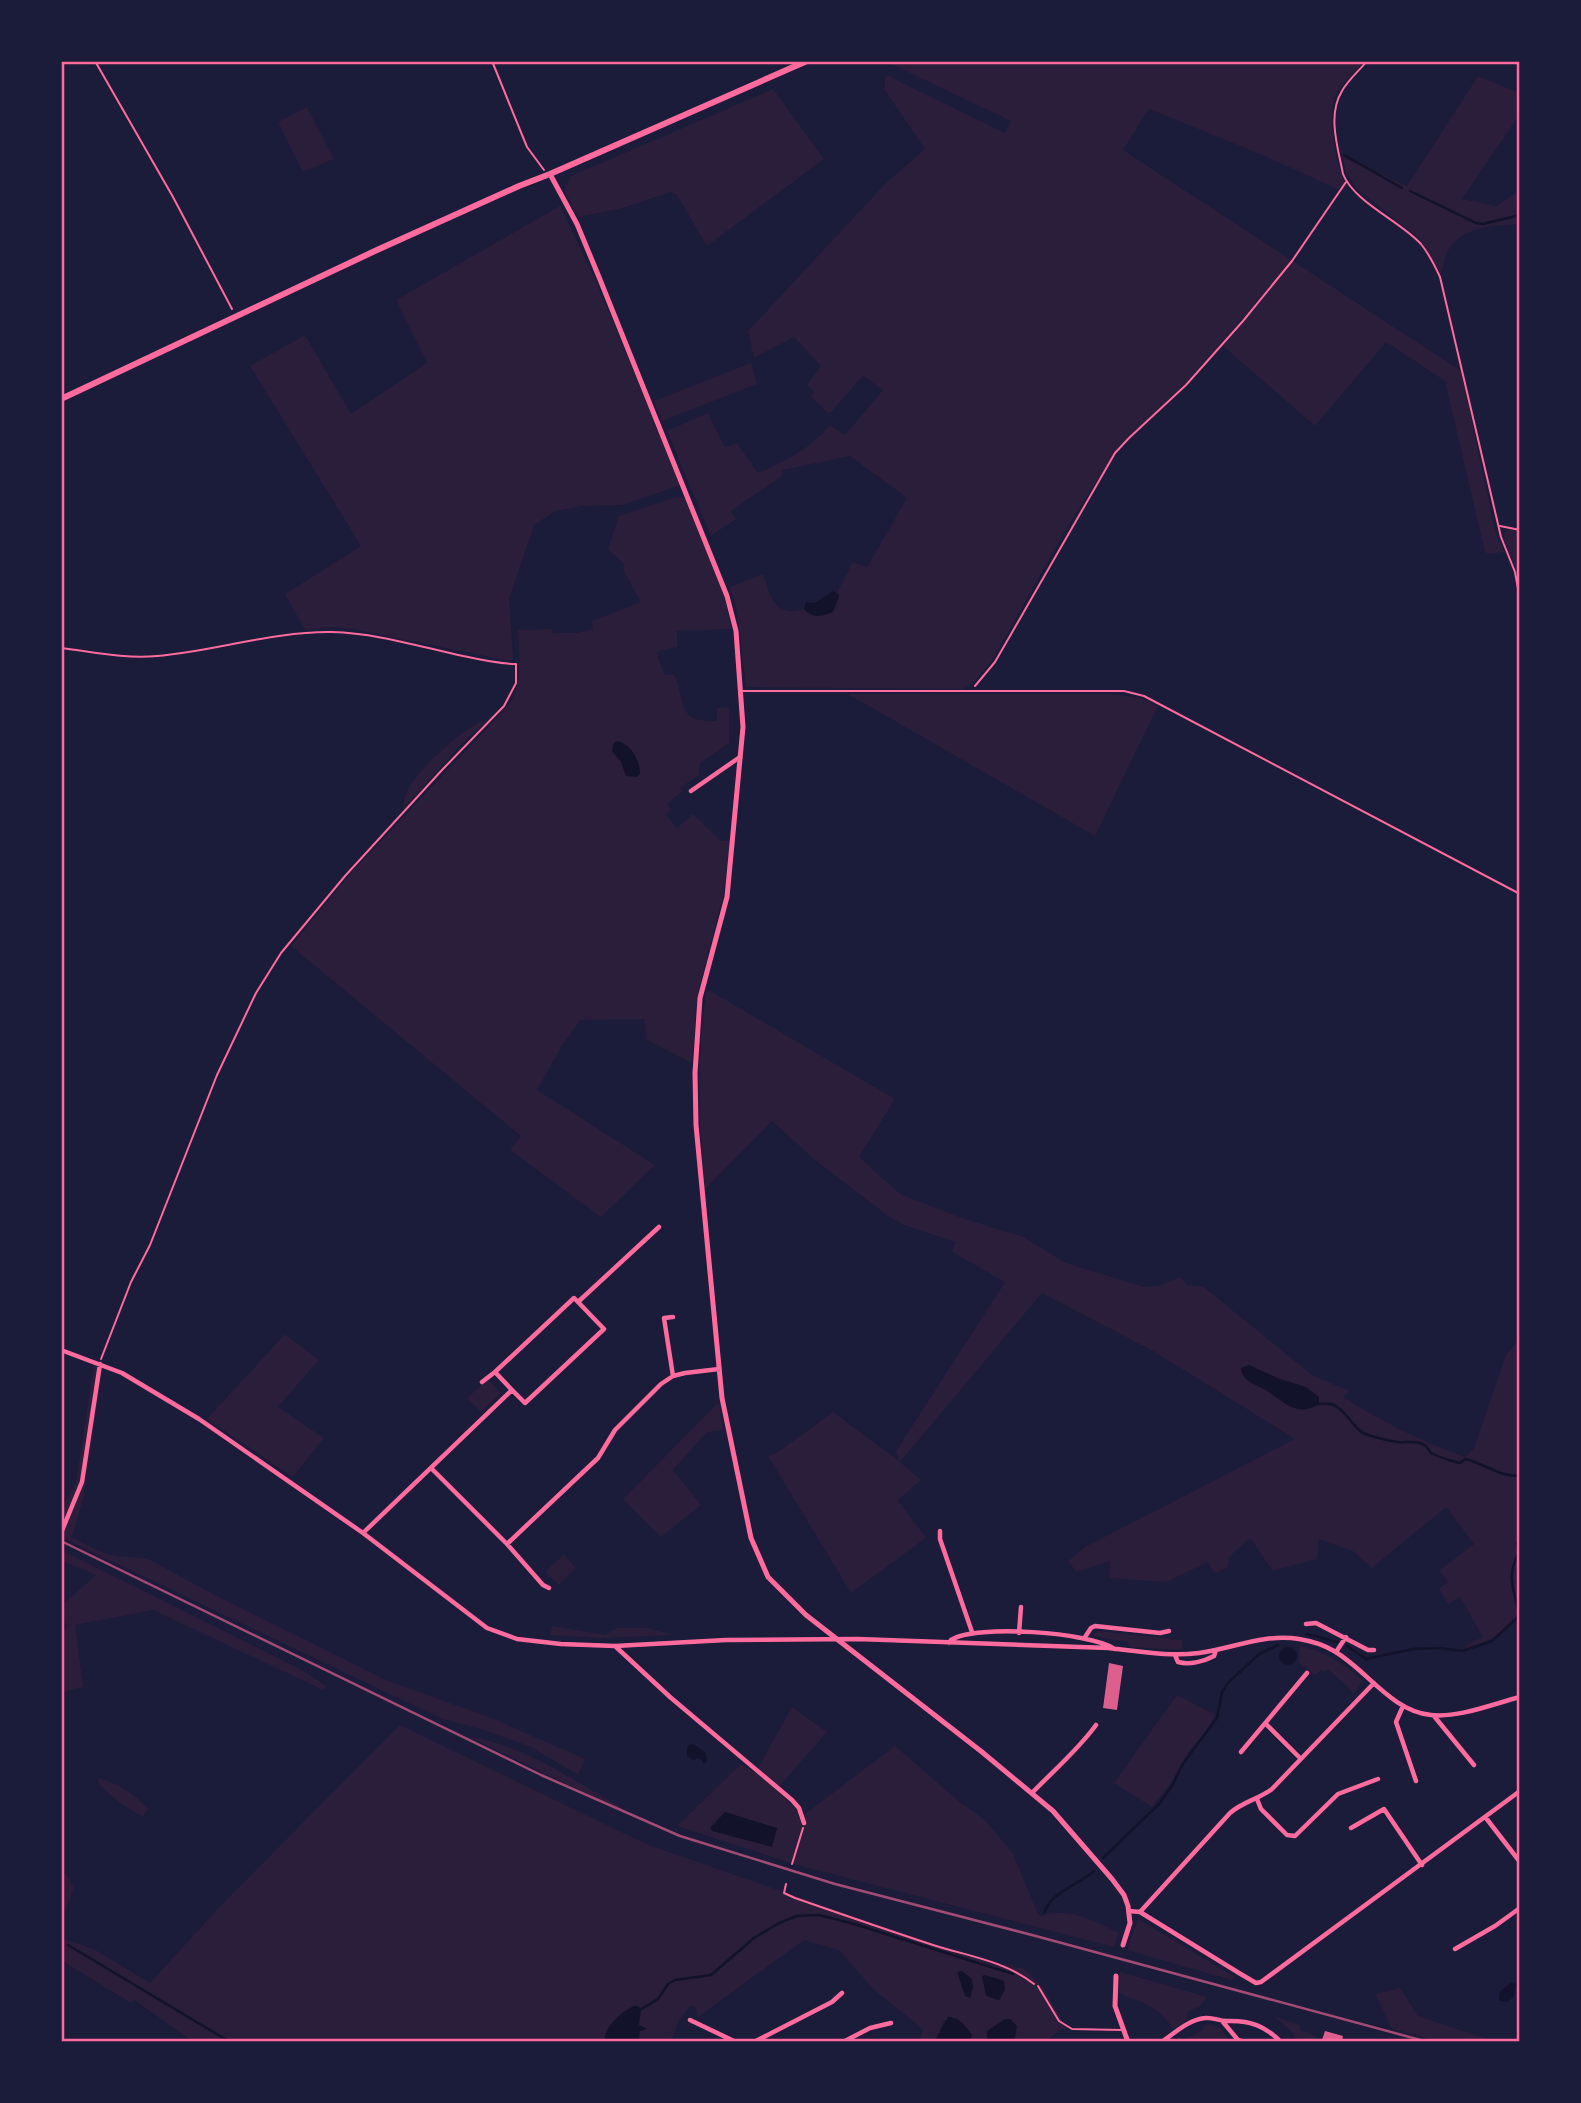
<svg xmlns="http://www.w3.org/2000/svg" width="1581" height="2103" viewBox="0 0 1581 2103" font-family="Poppins,sans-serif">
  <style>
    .green { fill: #2a1e3b; fill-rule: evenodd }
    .water { fill: #12122b }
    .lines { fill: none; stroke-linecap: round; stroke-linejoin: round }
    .stream { stroke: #12122b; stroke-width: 2.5 }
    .building { fill: #dd5f8e }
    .path { stroke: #ff6b9d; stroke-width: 2 }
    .service { stroke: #ff6b9d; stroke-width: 2 }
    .minor { stroke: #ff6b9d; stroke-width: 4.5 }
    .tertiary { stroke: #ff6b9d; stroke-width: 5 }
    .secondary { stroke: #ff6b9d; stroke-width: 6 }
    .rail { stroke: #a44b75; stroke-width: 2.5 }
    .neatline { fill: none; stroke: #ff6b9d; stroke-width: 2.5 }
  </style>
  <rect width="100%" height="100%" fill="#1b1b3a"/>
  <!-- green -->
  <path class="green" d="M885,61h204l4,2 1,-2h270c-9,11 -22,22 -28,34 -10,18 0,74 11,91l-5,5 -82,-37 -111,-45 -26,41 338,221 34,159 9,22 -16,2 -3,-2 -40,-171 -59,-39 -71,84 -92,-80 42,-49 -2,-2 -79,90 -64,60 -55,86 -73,130 -17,20 -13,8 -216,-2 -9,-76 -7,-24 33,-13c8,23 12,44 41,35l6,6c17,1 26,-1 29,-20l-2,-3 16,-30 14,5 40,-69 -57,-42 -67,14 -2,7 -50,34 5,8 -25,17 -44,-105 41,-18 17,34 12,-4 21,30c29,-13 52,-24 72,-48l15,10 38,-45 -20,-14 -32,36 -3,1 -17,-17 3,-4 -7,-7 14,-19 -27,-29 -40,21 -6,-27 137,-147 40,-35 -41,-60 2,-14 119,58 6,-12z
    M1478,76l42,17v21l-58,85 34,7 24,-16v34c-26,2 -59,2 -72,27 -4,7 -4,15 -7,22l-22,-35 -63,-50 -10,-16 -3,-15 64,29z
    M773,89l51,70 -117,87 -30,-51 -6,-3 -48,16 -45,9 -14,-27 7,-14z
    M307,107l27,52 -31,13 -25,-50z
    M560,206l36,75 85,204 -58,20 -40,1 -28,5 -21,14 -25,74 4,60 -3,2 -157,-32 -22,-2 -26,3 -20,-36 76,-48 -111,-180 55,-31 46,79 76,-51 -31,-63z
    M751,363l6,21 -95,37 -8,-20z
    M676,497l10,1c17,43 39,85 45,131l-54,2v16l-21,5 9,23 9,-1c13,30 2,48 43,47v-13l12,-1v36l-29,20 -1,12 -19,13 3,3 -16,13 4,6 -5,5 11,13 16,-14 28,27h9l-6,51 -27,105 -5,66 -45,-23 -3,-21 -64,1 -20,29 -23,41 118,75 -54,52 -91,-67 11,-14 -230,-190 57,-70 160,-170c16,-23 11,-49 10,-76l34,-1 1,4h25l15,-4 -1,-8 49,-19 -18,-32 1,-6 -16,-15 11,-33z
    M1510,529l10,3v49l-15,-39 -1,-9z
    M848,694h262l31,4 17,8 -63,130z
    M487,720l-25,24 -59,65c1,-7 2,-16 6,-22 12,-19 56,-62 78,-67z
    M707,989l188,110 -36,58 41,37 62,24 62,19 42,26 78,24 15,-1 21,-9 7,8 17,2 108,88 37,16 -6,6c38,24 79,45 122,60l9,-9 32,-93 14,-18v277l-2,-3c-6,20 -33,32 -51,38l-2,-4 18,-8 -23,-40 -12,7 -9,-15 9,-7 -8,-12 34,-26 -28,-37 -74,61 -19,-17 -34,-12 -2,20 -44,12 -23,-33 -21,19 -1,10 -12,6 -3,-2 -5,-9 -42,20 -57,-4 1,-17 -33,11 -9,-11 17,-14 210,-108 -142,-88 -111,-58 -142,169 21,18 -23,20 28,38 -75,55 -83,-137 10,-4 55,-40 66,49 -3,-10 109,-169 -53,-30 4,-10 -52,-17 -16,-9 -73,-56 -43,-39 -67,68c-6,-67 -10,-134 2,-200z
    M285,1334l34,26 -41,47 46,31 -31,39 -86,-58z
    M94,1365l9,3 -20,131 -11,38c14,7 28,16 43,19 12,2 24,0 35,4l67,36 169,84 108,39 91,40 -7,16 -47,-28 -41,-15 -50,-14 -379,-181v-27l15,-28z
    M488,1379l13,14 -20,19 -14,-14z
    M719,1402l4,28 -16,2 -34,38 28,35 -40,32 -38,-38z
    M61,1550l241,120 24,16 -3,4 -170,-80 -78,15 8,62 -22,6v-60l7,-7 -7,-7v-13l35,-31 -31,-13 -4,12z
    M564,1554l12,14 -17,17 -14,-13z
    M552,1626l53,9 12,-7h30l27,7 -73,3 -51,-3z
    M1097,1631l85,9 1,10 -53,-3 -3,-5 -34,-6z
    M1300,1646c24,5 43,17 61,33l1,3 -8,11 -26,-24 -4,3 -3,-2 -6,5 -10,-9 -2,1 -4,-5z
    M1177,1695l38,20 -8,15 -18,21 -17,30 -20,26 -38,-24z
    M792,1707l35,25 -51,58 18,16 7,11 94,-71 66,57 24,17 28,34 25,60 3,2c27,-10 54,5 78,17l-5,14 -317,-82 -120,-39 64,-62 14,9z
    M400,1725l246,119 320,111 58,14 20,20 23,40h-6l-16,13h-31l3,-12 -31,8 1,4h-18l3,-7 -15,-17 -13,3 -10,21h-15l4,-13 -49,-39 -35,-40 -35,-10 -106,77 -3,-10 -5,-1 -10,13 -10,23h-476l-60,-42 -3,3 -70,-43v-22l33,11 56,34 77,-84zM985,1975l19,6 1,9 -22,-7z
    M470,1737c54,8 102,43 149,69l-1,3z
    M99,1778c20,6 35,15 49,31l-5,8c-17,-9 -32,-20 -45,-34z
    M62,1871l5,4 7,13 -13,32z
    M1138,1919l97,58 -4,3 -104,-30z
    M1120,1972l87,25 -5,7 -15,9 1,7 -15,9c-7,-12 -17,-20 -29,-26 -9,-5 -16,-4 -26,-11z
    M1400,1988l18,28 78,26h-53l-51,-13 -17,-35z
    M1274,2016l26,9v5l17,7v5l-22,-2 -2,-7z
    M1208,2024l13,5 9,13h-57l5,-4 7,1 18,-9 1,-5z"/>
  <!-- water -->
  <path class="water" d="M833,591l6,4 -6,17c-11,5 -20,6 -29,-3l2,-7 9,1z
    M616,741c15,2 24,19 24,33l-3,3 -11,-1 -5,-14 -9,-11 1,-6z
    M1249,1365l31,14 26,8 13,10v7c-22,15 -37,-4 -55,-15 -10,-5 -22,-8 -23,-21z
    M1279 1656a9 9 0 1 1 18 0a9 9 0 1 1-18 0Z
    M690,1744l5,1 11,8 1,9 -3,2 -2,-4 -6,-2 -2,2 -7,-4v-8z
    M725,1812l52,16 -5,19 -60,-16 -2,-3z
    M962,1971l10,8 1,8 -3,11 -5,-2 -8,-24z
    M985,1975l19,6 1,9 -6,10 -13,-4 -4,-20z
    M1511,1983l5,1 -2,12 -6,6 -9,-1 1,-10z
    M634,2006h4l3,3 -2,16 8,4 -7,2 -1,9 -35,2c2,-18 15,-28 30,-36z
    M948,2017c12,1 17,8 24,18l-3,7h-35z
    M1005,2019h5l7,7 -3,16h-27v-11z"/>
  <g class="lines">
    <!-- stream -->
    <path class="stream" d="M1344,155l58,33
      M1410,191l66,32 7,1 37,-9
      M1319,1404c5,0 10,-1 15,1 16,8 19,27 37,31 9,2 18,5 27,6 13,1 25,-4 33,11 7,4 21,8 29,10l5,-4c19,4 34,18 55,17
      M1307,1634l30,8
      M1347,1646l19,13 47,-10 27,-1 22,3 30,-10 27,-25c-4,-27 -14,-37 0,-64l-2,-9 3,-6
      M1103,1858l57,-55 13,-19 9,-19 35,-47 5,-26 6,-9 31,-29 19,-9
      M1044,1913c8,-22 33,-27 50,-42
      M68,1945l162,97
      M640,2010l18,-11 10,-15 7,-4 36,-5 43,-37 25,-15 18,-7 22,-1 35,9 159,50"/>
  </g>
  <!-- building -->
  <path class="building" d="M1109,1663l14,3 -6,44 -14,-2z
    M1325,2031l18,5 -1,6 -20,-2z"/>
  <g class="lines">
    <!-- path -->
    <path class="path" d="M95,61l78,136 59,112
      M492,61l35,86 17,23
      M1367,61c-8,10 -19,19 -25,30 -15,24 -4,57 1,83 11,28 57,47 78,70 8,10 14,22 19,33l61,260 14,35 5,28
      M1500,526l20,4
      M61,648c32,4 64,11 96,8 57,-5 118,-25 175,-24 44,1 89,15 131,24 18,4 35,8 53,8v19l-12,23 -62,64 -97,106 -64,77 -25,40 -39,82 -67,170 -19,37 -30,77
      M975,686l20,-24 120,-209 14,-15 57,-53 57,-64 49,-60 54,-79
      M792,1864l11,-36
      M786,1884l-2,9 11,5c46,16 92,32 138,47 35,11 72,16 101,39"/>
    <!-- service -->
    <path class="service" d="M741,691h383l20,5 376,198
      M1038,1986l21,35 13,8 50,1"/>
    <!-- minor -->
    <path class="minor" d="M691,791l49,-34
      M673,1317l-9,1 9,58
      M61,1350l61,23 77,46 164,114 124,95 30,11 44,5 54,2 111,-6 132,-1 250,9c31,3 60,9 91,5 32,-4 66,-20 100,-14 12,2 25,6 35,12 33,19 57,60 97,64 28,3 62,-11 89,-18
      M482,1382l13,-10
      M512,1390l13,13 79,-74 -26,-27
      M432,1469l75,75 36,41 6,3
      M940,1531v8l32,93
      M61,1533l21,-51 18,-118
      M363,1533l149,-143 -17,-18 79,-74 4,4 81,-75
      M507,1544l91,-86 17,-28 46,-46 12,-8 12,-3 34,-4
      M1306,1624l10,-1 52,27h6
      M1019,1633l2,-26
      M1085,1637l6,-9 4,-2 65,7 9,-2
      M949,1643l2,-3c25,-16 139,-8 164,9
      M615,1646l55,51 122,103 7,8 5,15
      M1336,1652l10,-15
      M1175,1655l3,7c11,3 25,0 36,-6l2,-6
      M1403,1706l-7,16 20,59
      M1434,1716l40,49
      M1266,1724l35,35
      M1241,1752l66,-79
      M1032,1793c21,-22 46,-43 64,-68
      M1257,1799l4,10 26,26 8,1 43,-42 40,-15
      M1486,1818l34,44
      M1351,1828l33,-19 38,56
      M1129,1911l11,1 99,61 17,10 5,-1 259,-191
      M1140,1912l90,-99c12,-11 29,-14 42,-24l102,-106
      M1455,1949l40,-23 25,-18
      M690,2020l46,22
      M1223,2022l15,18 6,2
      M754,2042l78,-40 10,-9
      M843,2042l27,-14 21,-5
      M1162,2042c12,-9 28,-23 43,-24 8,-1 14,3 22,3 23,-1 38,5 54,21"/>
    <!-- tertiary -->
    <path class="tertiary" d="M550,174l27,50 22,53 128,319 9,35 7,96 -16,170 -27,101 -5,75 1,52 26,273 29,140 17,39 38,38 176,137 71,59 59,68 12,16 4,11 2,17 -7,22
      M1116,1976l-1,30 13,36"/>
    <!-- secondary -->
    <path class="secondary" d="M61,399l316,-149 142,-64 31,-12 257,-113"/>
    <!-- rail -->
    <path class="rail" d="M61,1541l480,234 139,61 155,48 197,51 396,107"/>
  </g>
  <!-- border -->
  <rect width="1581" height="2103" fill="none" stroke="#1b1b3a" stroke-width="126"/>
  <rect x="63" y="63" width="1455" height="1977" class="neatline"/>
</svg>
